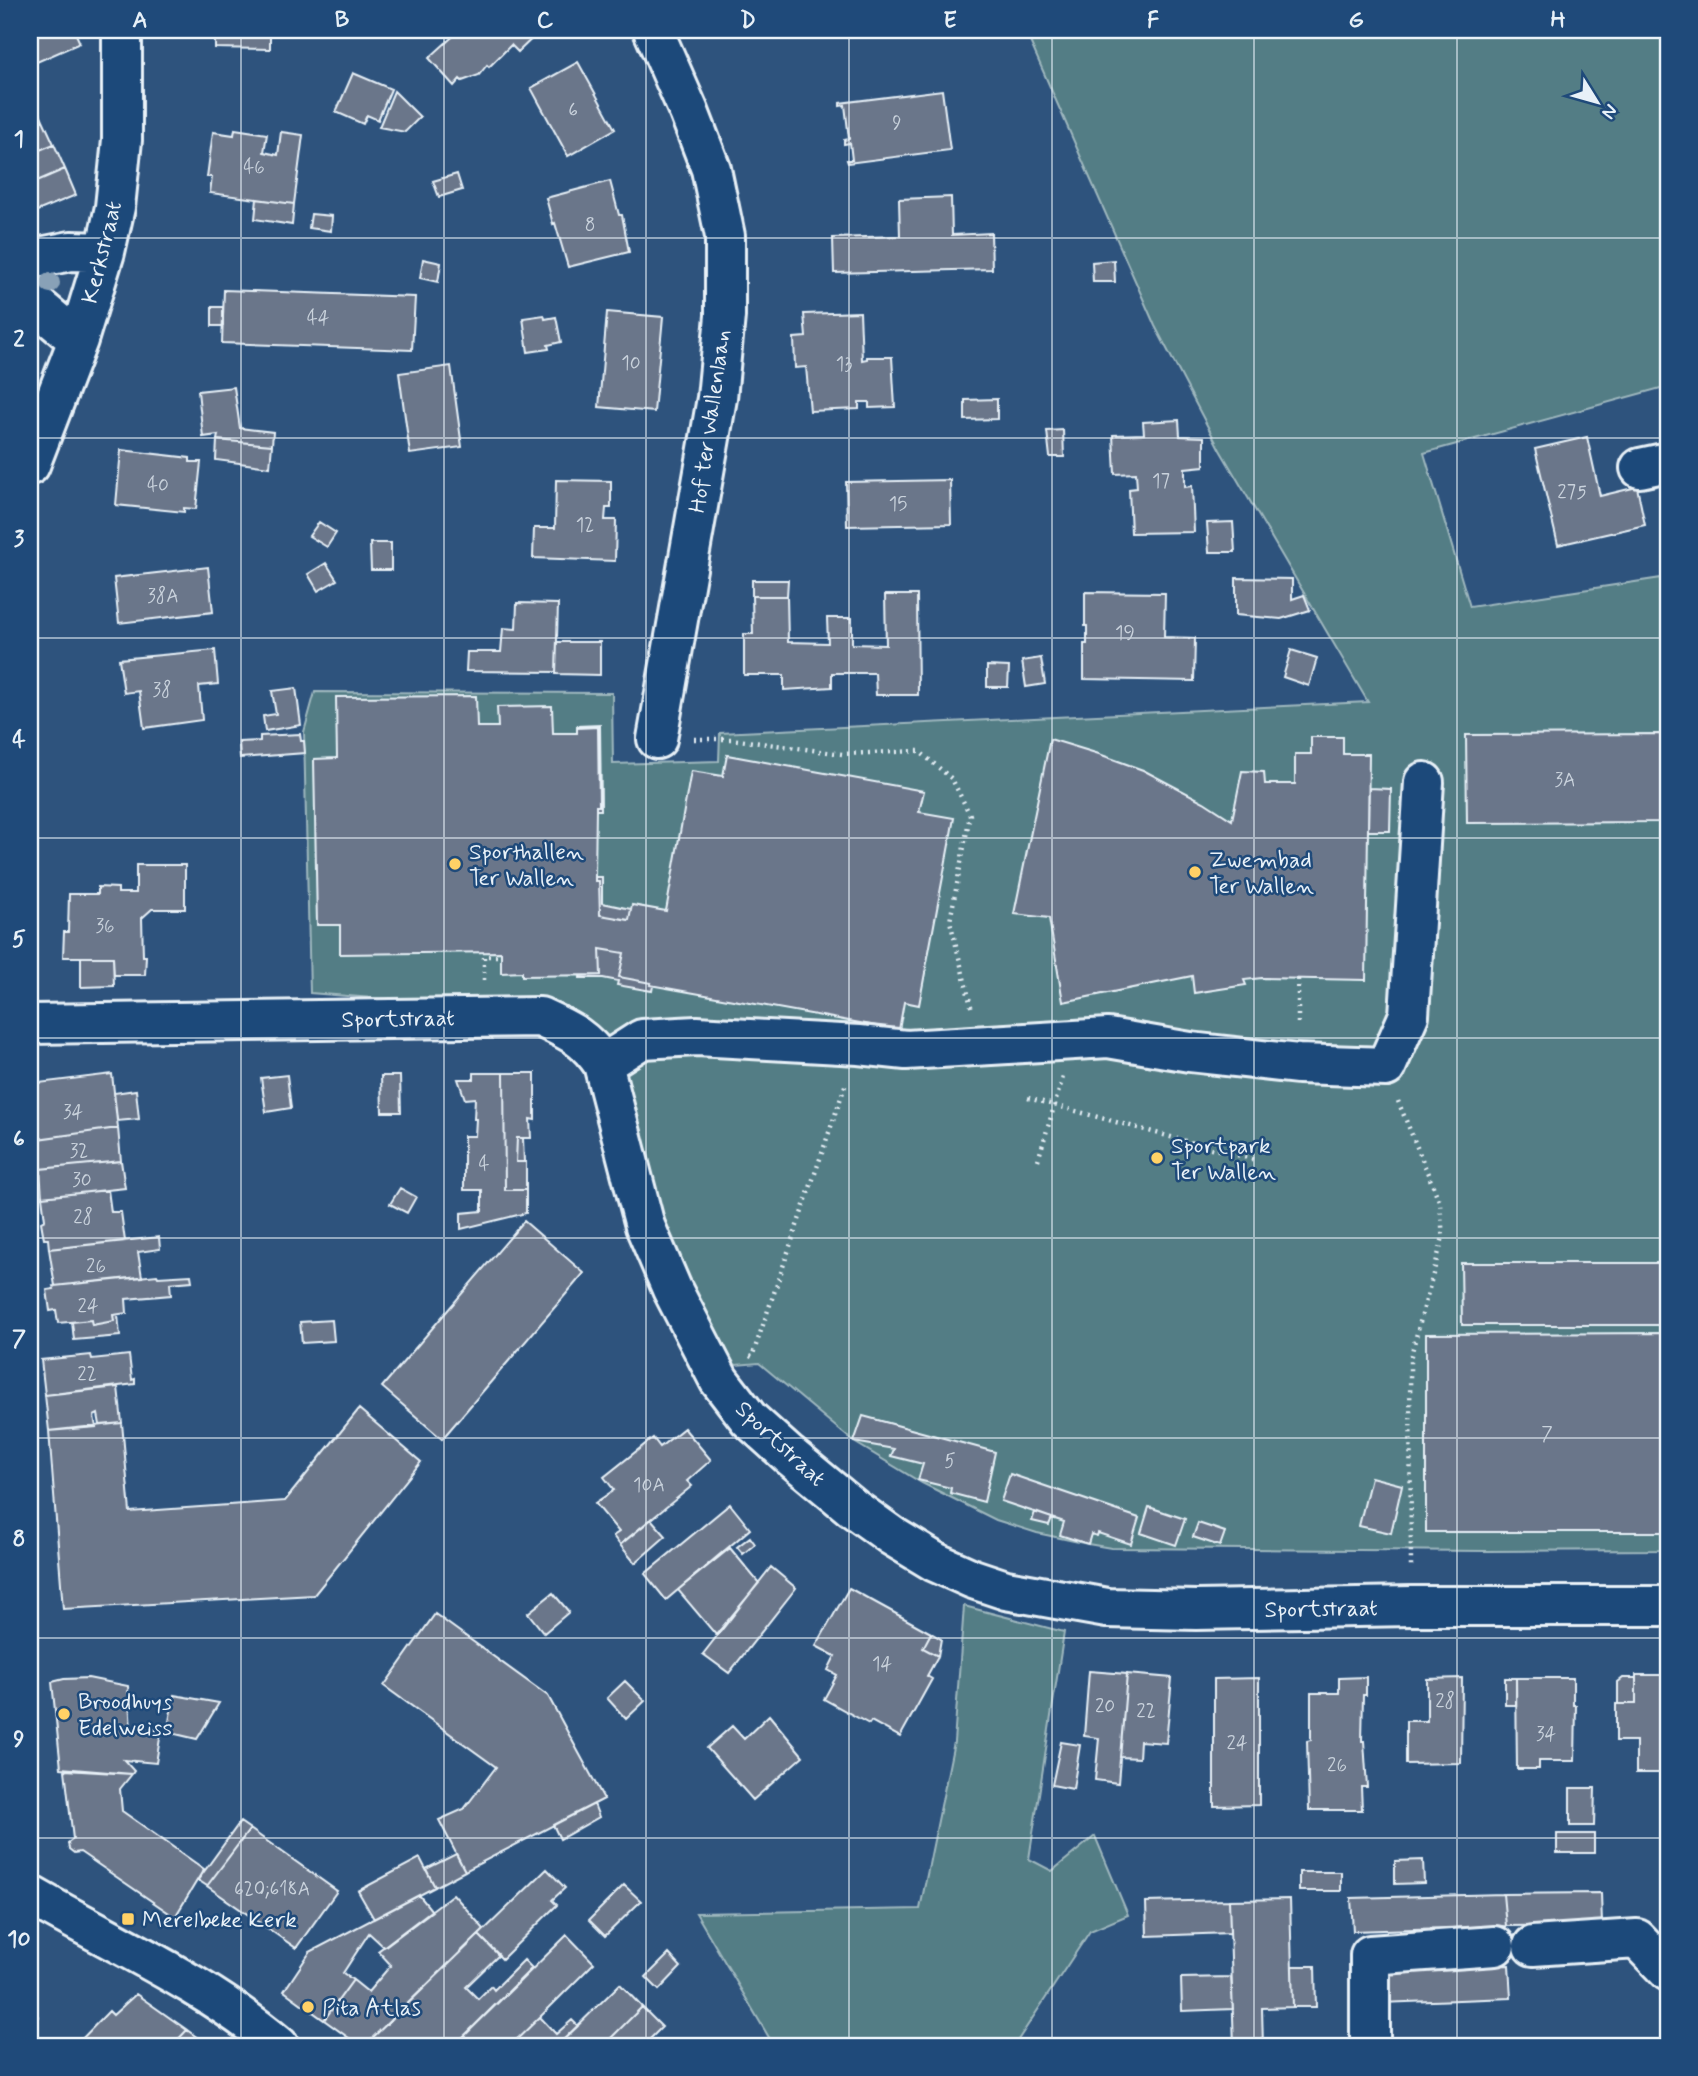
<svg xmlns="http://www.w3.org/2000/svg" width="1698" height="2076" viewBox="0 0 1698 2076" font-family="Mynerve,sans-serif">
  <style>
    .green { fill: #537d85; stroke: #9eb7be; stroke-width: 2 }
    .building { fill: #6b768a; stroke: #e8f1f8; stroke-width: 2 }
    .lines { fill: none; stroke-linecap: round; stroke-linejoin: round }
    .minor-casing { stroke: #e8f1f8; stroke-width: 44 }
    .major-casing { stroke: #e8f1f8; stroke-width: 44 }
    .path { stroke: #e8f1f8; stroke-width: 4.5; stroke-dasharray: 2 5; stroke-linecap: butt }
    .minor { stroke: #1f4a7a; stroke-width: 38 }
    .major { stroke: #1f4a7a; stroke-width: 38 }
    .tree { fill: #88a1b7 }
    .grid { fill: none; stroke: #e8f1f8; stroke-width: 2; stroke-opacity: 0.55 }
    .poi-dot { fill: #ffd166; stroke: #1f4a7a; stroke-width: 2.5 }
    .labels { text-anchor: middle; stroke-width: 5; stroke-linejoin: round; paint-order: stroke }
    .number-label { font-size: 19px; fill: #c9d2dc }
    .street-label { font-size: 23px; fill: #e8f1f8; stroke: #1f4a7a }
    .poi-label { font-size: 23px; fill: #e8f1f8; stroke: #1f4a7a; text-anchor: start }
    .neatline { fill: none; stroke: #e8f1f8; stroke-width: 2.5 }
    .grid-label { font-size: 23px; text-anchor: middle; font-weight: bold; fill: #e8f1f8 }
  </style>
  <rect width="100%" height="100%" fill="#2e537d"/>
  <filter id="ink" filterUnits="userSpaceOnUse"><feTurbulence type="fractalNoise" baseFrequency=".0143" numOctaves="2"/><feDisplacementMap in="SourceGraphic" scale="14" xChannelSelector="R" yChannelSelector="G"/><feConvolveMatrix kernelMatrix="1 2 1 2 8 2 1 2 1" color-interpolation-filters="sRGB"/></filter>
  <g filter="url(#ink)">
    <!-- green -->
    <path class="green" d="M1025,30h643v356l-244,67 46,154 198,-30v973l-182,1 -375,-3 -23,-4 -51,-11 -41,-13 -74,-37 -68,-41 -95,-79 -23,2 -6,-6 -32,-43 -39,-106 -26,-105 -109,-95 -214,-17 -6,-261 11,-40 297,1 1,71 106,-3 1,-28 648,-31 -148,-252 -65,-124z
      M964,1606l100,26 -35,227 23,12 43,-35 33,79 -38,16 -76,115h-240l-78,-133 224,-4 34,-167z"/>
    <!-- building -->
    <path class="building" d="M33,30h41l6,13 -50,22v-34z
      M215,30h55v19l-55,-1z
      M460,30h81l-23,22 -7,-7 -22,22 -2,-2 -8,10 -17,6 -2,-2 -6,7 -25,-28z
      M578,62l37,67 -47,27 -37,-68z
      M353,73l38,16 -13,31 -11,-5 -4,9 -27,-12z
      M942,90l8,60 -102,13 -1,-3h5l-2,-17 -6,1v-4l5,-1 -4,-34 -5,1v-3z
      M394,91l26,26 -15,15 -26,-5z
      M32,94l11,26 -13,5v-30z
      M43,120l11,24 -24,10v-29z
      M235,129l32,5 -3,18 14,3 3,-23 22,3 -9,69 -84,-11 2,-16h-5l6,-45 21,3z
      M54,144l11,25 -35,15v-30z
      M65,169l11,26 -46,19v-30z
      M457,174l5,16 -23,7 -6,-16z
      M610,181l9,34h3l7,37 -61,15 -13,-44 -2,1 -7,-26z
      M951,197l1,38 39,-2 1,36 -158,4 -1,-35 67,-2 -1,-37z
      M257,199l37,5 -2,21 -37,-6z
      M311,214l21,2 -1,15 -22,-3z
      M423,259l18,4 -3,19 -18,-4z
      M1114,260l1,22h-22l-1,-20z
      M224,290l191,7 -3,53 -190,-7z
      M212,307h11v19h-11z
      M607,312l56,5 -9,95 -55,-5z
      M860,312l2,48 5,-1v-2h25l3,50 -26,1v-6h-10v7l-49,2 -4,-44 -11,1 -1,-30 12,-1 -2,-23z
      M544,315l1,4 11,-2 5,25 -13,3 1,4 -21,3 -5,-34z
      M451,366l11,81 -52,7 -11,-81z
      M234,387l6,41 33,4 -1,13 -55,-5 1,-5 -15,2 -5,-46z
      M997,399v20l-32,1v-20z
      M1179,420l1,16 24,1v29l-19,2v19l7,-1 2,46 -63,1 -2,-44 8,-1 -1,-15 -21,1 -2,-39 31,-1 -1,-12z
      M1063,430l1,27h-14l-3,-26z
      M1587,437l13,59 37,-9 8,38 -87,20 -23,-96z
      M217,440l55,5 -2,22 -54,-7z
      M121,450l69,8v4h11l-5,47 -12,-1v4l-68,-7z
      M556,480l55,1v27h-5l-1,12h11l-1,41 -82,-3 1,-30h21z
      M950,480l1,44 -104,2 -1,-44z
      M319,522l17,11 -9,14 -18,-11z
      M1233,522l2,30h-26l-2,-29z
      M370,543h21v27h-20z
      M326,563l11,17 -19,11 -10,-17z
      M208,567l5,45 -94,11 -5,-45z
      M1236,578l56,1v20l12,-4 6,15 -29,9 -45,-4z
      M752,580h36l-1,16h-35z
      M1085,592l80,1 -1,44 31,1 -1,43 -110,-2v-35h3v-18h-2z
      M885,595h32l1,100h-42l-1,-22h-43v14l-48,3v-15h-40v-41h9l-1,-38h35l1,46 40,1 -1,-25h25v26l34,1z
      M517,603l41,1 -2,68 -90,-1 1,-19h34l2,-24 13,1z
      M557,642h43v33l-44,-1z
      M215,650l3,34 -19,2 3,34 -58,8 -5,-37 -15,2 -5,-34z
      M1291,650l26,8 -8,28 -26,-9z
      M1041,658l4,26 -19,3 -4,-26z
      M987,666l22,1 -1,20h-21z
      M296,688l5,37 -36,6 -2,-15 13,-2 -4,-23z
      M476,696l1,31h21l-1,-20 55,-1 1,27h24v-5l21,-1 1,79h-3v2l-1,69v4h4l1,34 29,5 3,-15 34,6 25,-140 32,5 4,-21 197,36 -5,21 35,6 -35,187 -15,-3 -5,28 -249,-45 1,-2 -32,-6 5,-24 -24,-4 1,26 -79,1v-4l-21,1v-21l-161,2v-29h-23l-3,-166 23,-1 -1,-61z
      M600,725l1,85h-5v-4h3l-1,-79 -21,1v-2z
      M300,734l1,7h3l1,12 -65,5 -1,-16 21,-1v-5z
      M1663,734l1,88 -197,1 -1,-88z
      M1311,737h32v17h26l-3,226 -104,-2 -18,2 2,5 -52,8 -2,-17 -129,26 -14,-84 -35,-4 36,-175 49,15 44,16 61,32 28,18 10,-49 22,1 1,12h30v-30h16z
      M1369,788l22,1 -1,42h-22z
      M136,865h49v44h-33l-10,9 1,38h3l-1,19h-31l-1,-18h-50l1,-25h4l1,-38h29v-7l20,1v5h18z
      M595,877h7v26l29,6 -2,11 -29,-5 -1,-34h-4z
      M600,949l24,4 -5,24 32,6 -1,2 3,1 -1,5 -35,-6 1,-4 -15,-3h-23v-2l21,-1z
      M81,957h32l1,29 -33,1z
      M474,1073h30l1,117h21v23l-65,16v-16l21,-2v-21h-18v-54h11l1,-17h-2l1,-21 -10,1 -7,-20h16z
      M504,1073h31v47l-5,-1 1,19h-14l-1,24h10v28h-21z
      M112,1074l6,54 -81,11 -1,-11h3v-4l-4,1v-6l-5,1v-15h3l-3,-21z
      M287,1075l4,33 -25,4 -5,-34z
      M381,1076h19l1,36h-19z
      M136,1090l3,29 -22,2 -3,-28z
      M118,1128l3,33 -81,8 -3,-30z
      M517,1138h6l1,24h-8z
      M121,1161l4,27 -83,9 -2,-28z
      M400,1188l16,9 -9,16 -17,-9z
      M108,1190l3,22h10l4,29 -76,8 -1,-10h-4l-3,-17 4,-2 -3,-23z
      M524,1221l60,52 -142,166 -60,-52z
      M159,1237l1,12 -22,3 4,25 -87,9 -6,-37z
      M1461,1263h207v62h-206z
      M157,1275l1,2 33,-2 1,6 -22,2 1,12 -45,4 1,14 -14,2 1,6 -22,4 -1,-5 -33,3 -2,-13 -6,1 -3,-21 7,-1 -1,-3z
      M113,1315h5l2,21 -46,4 -2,-18 19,-2 1,5 22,-4z
      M332,1320l2,21 -32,2 -2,-21z
      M1668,1333v199h-242v-198z
      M91,1355l1,4 37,-4 3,25 3,-1v5l-90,11 -4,-35z
      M118,1387l4,36 -22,2 -2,-11 -4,2 2,11 -47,4 -4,-36z
      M359,1409l62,53 -107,133 -251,14 -14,-178 73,-8 8,89 155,-11z
      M863,1416l132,36 -11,50 -34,-9 1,-5 -33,-8 5,-16 -32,-8 3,-7 -40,-7z
      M684,1428l27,32 -24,21 5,5 -72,59 -7,-9 6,-4 -24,-29 19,-13 -10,-13 49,-39 7,9z
      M1010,1474l129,44 -8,26 -33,-11 -1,3 -6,-2 -3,10 -28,-9 4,-13 -63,-21z
      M1371,1477l31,8 -11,48 -32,-7z
      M730,1504l20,25 -84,71 -21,-26z
      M1149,1507l36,12 -9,26 -35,-12z
      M1035,1512l17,6 -3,7 -17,-4z
      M651,1519l15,17 -31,27 -15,-18z
      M1198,1523l27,9 -5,14 -27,-9z
      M750,1537l5,7 -12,10 -6,-7z
      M730,1548l29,35 -43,52 -38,-45z
      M771,1567l25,21 -67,85 -26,-19z
      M849,1588l82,45 -8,15 15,8 -11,20 5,3 -32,58 -29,-16 -2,3 -45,-25 13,-24 -9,-5 7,-14 -19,-10z
      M553,1593l16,19 -25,21 -16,-20z
      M435,1614l113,82 56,103 -139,72 -26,-51 25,-11 32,-42 -112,-81z
      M931,1633l10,6 -3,17 -15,-8z
      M1089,1671l38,3 -9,109 -23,-3 4,-42 -15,-2z
      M1127,1674l45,4 -6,65 -26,-2 -1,17 -19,-1z
      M1636,1675h32v98h-32v-32h-20v-37h20z
      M1366,1677v18h-3l-1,46h2l3,46h-6l1,23h-53l-2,-69 4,-1v-47h28v-15z
      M88,1678l40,8 3,44 24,-1 1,2 5,1 -5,31 -32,-3 10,11 -2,3 -71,-6 -9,-86 12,-3z
      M1259,1678v127l-45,1v-127z
      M1462,1678l-1,85 -55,1v-43h21v-42z
      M1505,1678h11v27h-11z
      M1516,1678h57v27h3l-1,56h-36v8h-22z
      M1623,1678h13v26h-18v-22z
      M625,1681l20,20 -19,18 -19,-21z
      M174,1695l45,8 -22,36 -30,-7z
      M769,1715l34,41 -50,44 -46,-52 25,-22 12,13z
      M1061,1742l19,3 -7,44 -21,-4z
      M65,1770l67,4 -12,15 2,22 82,58 -29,48 -95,-65 -6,1 -5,-4 -1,-6 5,-4z
      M1570,1788h25l-1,38h-24z
      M594,1804l5,13 -39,22 -7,-14z
      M240,1822l10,7 -43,57 -9,-6z
      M250,1829l87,62 -41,57 -89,-62z
      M1557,1834h37v19h-37z
      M456,1854l9,17 -30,16 -9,-18z
      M420,1858l15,29 -61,32 -16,-28z
      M1423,1860l1,23 -29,1v-23z
      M547,1869l18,19 -13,12 5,5 -55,54 -23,-24z
      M1299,1872h42v19h-42z
      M624,1885l17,16 -36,35 -16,-16z
      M1601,1893l1,32 -96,1 -3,-32z
      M453,1894l31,35 -120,117h-4l-36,-26 29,-40 15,12 23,-27 -13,-14z
      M1503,1894l3,32 -153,5 -2,-33z
      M419,1895l13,16 -48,36 -15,-14 -26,40 10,7 -29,40 -40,-29 26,-39z
      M1290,1899l3,108 -31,1 1,38h-29l-5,-146z
      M1229,1900l1,33 -83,3 -1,-34z
      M479,1935l20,20 -33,32 12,12 13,-13 3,4 30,-30 8,8 -78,78h-90z
      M567,1935l27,28 -54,54 -30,29h-56z
      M669,1954l12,13 -22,23 -13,-13z
      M1509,1965l2,33 -130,5 -1,-33z
      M1292,1966h23l1,41h-23z
      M1231,1977l2,32 -51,2 -1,-33z
      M620,1984l22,23 -39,39h-46z
      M136,1994l51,36 -15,16h-97l34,-35 4,4z
      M642,2007l20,20 -19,19h-40z
      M540,2017l16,17 16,-14 6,6 -21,20h-47z
      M187,2030l22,16h-37z"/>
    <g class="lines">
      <!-- minor casing -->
      <g class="minor-casing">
        <path id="minor" d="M653,30l36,82 22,57 14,67v80l-8,82 -60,341
          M30,259l41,-8 34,1
          M30,300l48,40
          M30,465l48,-125 27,-88 10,-45 7,-67v-110
          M1640,468l28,-6
          M30,1024l510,-7c28,13 45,20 63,47l42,162 27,63 47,91 30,39 40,36 64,53 39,28 43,26 38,17 33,11 101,18 89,2 216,-4h256
          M603,1064l39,-25 55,-3 162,9 47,5 202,-12 82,14 108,12 88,3 23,-52 15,-233
          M1533,1946l104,-7 31,32
          M1370,2046v-91l125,-9"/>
      </g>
      <!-- major casing -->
      <g class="major-casing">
        <path id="major" d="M30,1895c83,48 175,88 249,151"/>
      </g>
      <!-- path -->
      <path class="path" d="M694,739h37l111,15 77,-3 33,28 18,36 -20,106 22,89
        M1298,979v48
        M484,980v-24h17
        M1028,1098l227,62
        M1398,1101l42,102 3,34 -33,122 1,210
        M1038,1160l25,-83
        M750,1356l2,1 94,-274
        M37,2017l1,-2"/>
      <!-- minor -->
      <use href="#minor" class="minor"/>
      <!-- major -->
      <use href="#major" class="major"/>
    </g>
    <!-- trees -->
    <circle class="tree" cx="50" cy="283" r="10"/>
  </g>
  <!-- grid -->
  <path class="grid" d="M241,30v2016M444,30v2016M646,30v2016M849,30v2016M1052,30v2016M1254,30v2016M1457,30v2016M30,238h1638M30,438h1638M30,638h1638M30,838h1638M30,1038h1638M30,1238h1638M30,1438h1638M30,1638h1638M30,1838h1638"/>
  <!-- markers -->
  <g class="poi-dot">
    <circle cx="455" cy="864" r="7"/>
    <circle cx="1195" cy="872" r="7"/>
    <circle cx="1157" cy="1158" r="7"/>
    <circle cx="64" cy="1714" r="7"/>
    <rect x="121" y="1912" width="14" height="14" rx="3.5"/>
    <circle cx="308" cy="2007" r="7"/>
  </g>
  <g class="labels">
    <!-- number labels -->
    <g class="number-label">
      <text x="573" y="116">6</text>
      <text x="897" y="129">9</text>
      <text x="254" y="173">46</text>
      <text x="590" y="231">8</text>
      <text x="318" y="324">44</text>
      <text x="631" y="369">10</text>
      <text x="844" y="370">13</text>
      <text x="1161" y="487">17</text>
      <text x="158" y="491">40</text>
      <text x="1572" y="498">275</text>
      <text x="898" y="510">15</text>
      <text x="585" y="531">12</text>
      <text x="163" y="602">38A</text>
      <text x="1125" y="639">19</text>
      <text x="162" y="696">38</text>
      <text x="1565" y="786">3A</text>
      <text x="105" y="932">36</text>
      <text x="73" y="1118">34</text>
      <text x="79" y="1157">32</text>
      <text x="484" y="1170">4</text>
      <text x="82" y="1186">30</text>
      <text x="83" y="1223">28</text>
      <text x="96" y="1272">26</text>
      <text x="88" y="1312">24</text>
      <text x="87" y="1380">22</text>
      <text x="1547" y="1440">7</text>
      <text x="950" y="1467">5</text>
      <text x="649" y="1491">10A</text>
      <text x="882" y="1670">14</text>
      <text x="1445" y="1707">28</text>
      <text x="1105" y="1712">20</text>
      <text x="1146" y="1717">22</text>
      <text x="1546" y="1740">34</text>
      <text x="1237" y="1749">24</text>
      <text x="1337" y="1771">26</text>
      <text x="272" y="1895">620;618A</text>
    </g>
    <!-- street labels -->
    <g class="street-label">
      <text transform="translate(101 252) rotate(-76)" y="8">Kerkstraat</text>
      <text transform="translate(709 421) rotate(-82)" y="8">Hof ter Wallenlaan</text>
      <text transform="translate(398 1018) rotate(-1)" y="8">Sportstraat</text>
      <text transform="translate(781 1443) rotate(43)" y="8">Sportstraat</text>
      <text transform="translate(1321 1608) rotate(-1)" y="8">Sportstraat</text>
    </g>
    <!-- poi labels -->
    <g class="poi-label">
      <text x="469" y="859">Sporthallen<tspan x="469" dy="26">Ter Wallen</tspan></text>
      <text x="1209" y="867">Zwembad<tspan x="1209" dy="26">Ter Wallen</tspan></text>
      <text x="1171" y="1153">Sportpark<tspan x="1171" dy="26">Ter Wallen</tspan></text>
      <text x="78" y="1709">Broodhuys<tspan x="78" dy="26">Edelweiss</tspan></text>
      <text x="142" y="1927">Merelbeke Kerk</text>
      <text x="322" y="2015">Pita Atlas</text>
    </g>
  </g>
  <!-- margin -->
  <rect width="1698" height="2076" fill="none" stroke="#1f4a7a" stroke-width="77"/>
  <!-- north arrow -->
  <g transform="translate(1597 102) rotate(127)" stroke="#1f4a7a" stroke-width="5" paint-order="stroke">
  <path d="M0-5L12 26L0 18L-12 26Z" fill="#e8f1f8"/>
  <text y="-10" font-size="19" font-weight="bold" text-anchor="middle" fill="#e8f1f8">N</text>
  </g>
  <rect x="38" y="38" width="1622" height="2000" class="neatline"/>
  <g class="grid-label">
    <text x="140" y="27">A</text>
    <text x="342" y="27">B</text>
    <text x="545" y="27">C</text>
    <text x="748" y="27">D</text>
    <text x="950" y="27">E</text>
    <text x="1153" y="27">F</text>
    <text x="1356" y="27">G</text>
    <text x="1558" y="27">H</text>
    <text x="19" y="146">1</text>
    <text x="19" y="346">2</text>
    <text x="19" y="546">3</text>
    <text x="19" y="746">4</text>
    <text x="19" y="946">5</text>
    <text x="19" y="1146">6</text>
    <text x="19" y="1346">7</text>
    <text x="19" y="1546">8</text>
    <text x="19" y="1746">9</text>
    <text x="19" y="1946">10</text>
  </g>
</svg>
